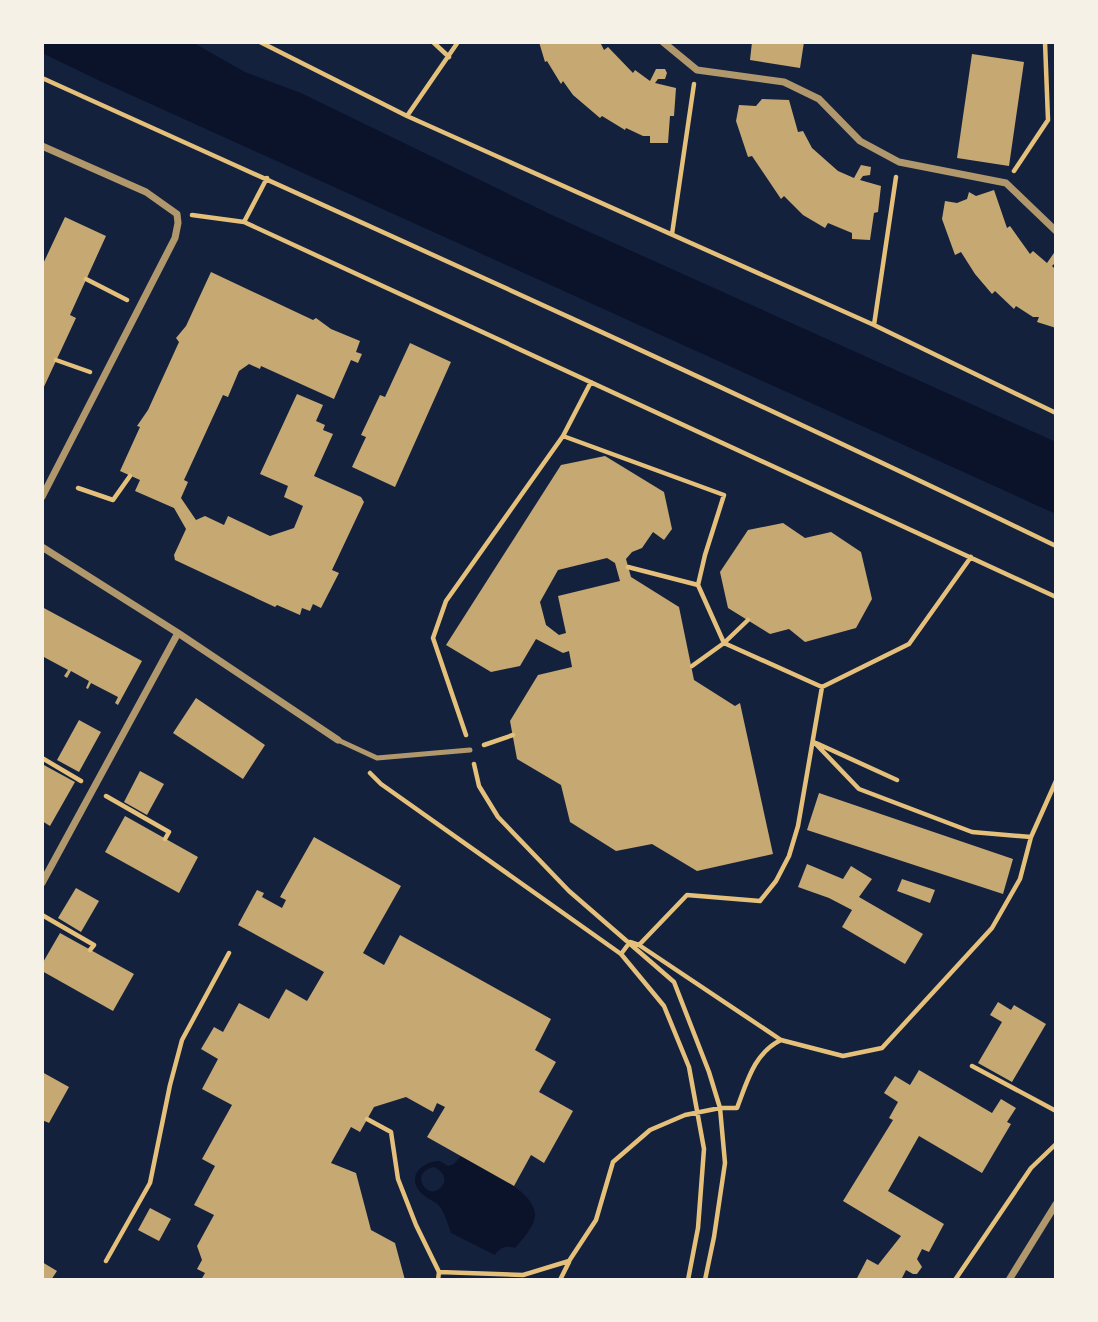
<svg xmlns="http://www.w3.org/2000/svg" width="1098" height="1322" viewBox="0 0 1098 1322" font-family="'Space Grotesk',sans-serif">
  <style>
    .water { fill: #0b132b; fill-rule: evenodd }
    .building { fill: #c6a872; fill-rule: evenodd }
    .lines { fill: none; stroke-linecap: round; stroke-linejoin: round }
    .path { stroke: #e5c07b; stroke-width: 4.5 }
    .service { stroke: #b1986c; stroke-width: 5 }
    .minor { stroke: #b1986c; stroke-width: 7 }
  </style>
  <rect width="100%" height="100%" fill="#14213d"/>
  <!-- water -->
  <path class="water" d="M42,42h150l53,30 56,21 253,123 502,226v72l-956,-433 -58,-28z
    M461,1156c19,11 83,37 73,65 -4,10 -12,19 -19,27 -9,-3 -15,-1 -20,7l-44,-22c-3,-9 -6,-19 -11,-26 -6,-7 -18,-10 -22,-18 -10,-16 7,-28 22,-28l8,5 6,-2zM434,1167c8,4 14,11 8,19 -13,17 -35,-13 -8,-19z"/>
  <!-- building -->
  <path class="building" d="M539,42h61l4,8 4,-3 25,26 2,-3 15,11 6,-12h9l2,4 -2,6h-7l-3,4 21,5 -2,28h-4l-2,27h-18v-7h-7l-17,-8 -1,2 -23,-14 -2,2 -27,-23 -10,-14 -2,3 -14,-23 -2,1z
    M752,42h52l-4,26 -50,-8z
    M972,54l52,8 -15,104 -52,-8z
    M762,99l27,1 9,32 5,-1 9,17 26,23 16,7 7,-13 10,2 -1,8 -7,1 -3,4 21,6 -3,26 -4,1 -4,27 -18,-1v-6l-24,-10 -3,5 -22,-13 -19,-19 -3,3 -29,-43 -4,1 -12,-36 3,-16 17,1z
    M994,190l13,38 3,-2 20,28 3,-3 14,12 9,-13v12l-4,4 4,4v58l-19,-6 2,-5h-6l-17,-11 -2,3 -19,-18 -3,3 -17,-20 -14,-22 -6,3 -13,-36 3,-18 12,2 10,-4 2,-7 7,4z
    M65,217l41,19 -36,79 6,3 -34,73v-125z
    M211,272l102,48 3,-2 15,11 29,12 -4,11 6,2 -4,9 -7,-3 -17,39 -73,-33 -1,3 -11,-5 -10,7 -11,26 -5,-2 -39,85 4,2 -7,16 15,22 9,-4 19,9 4,-9 42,20 24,-8 9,-22 -19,-9 4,-11 -28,-12 37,-80 26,11 -7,16 9,4 -2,5 10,4 -19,42 47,21 3,5 -32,68 7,3 -18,35 -8,-4 -3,7 -8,-3 -2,7 -23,-10 -2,2 -100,-47 -1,-5 12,-26 -12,-21 -39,-17 5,-11 -20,-9 20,-44 -3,-1 11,-16 31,-68 -3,-4 10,-12z
    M410,343l41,19 -56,125 -43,-20 14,-30 -5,-2 19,-40 5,2z
    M605,456l59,36 8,37 -8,11 -11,-8 -11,16 -10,4 -6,7 5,18 48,30 15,73 41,26 5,-3 33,151 -76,17 -45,-27 -36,7 -46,-29 -9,-37 -44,-26 -7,-38 28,-46 34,-8 -3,-16 -6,2 -27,-14 -16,27 -29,6 -45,-27 115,-180zM607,558l8,5 5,18 -62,15 8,37 -7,2 -13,-10 -6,-23 18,-32z
    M783,523l22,15 26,-6 30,20 11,47 -16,29 -51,14 -16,-13 -19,5 -42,-26 -8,-36 28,-42z
    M42,607l100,54 -24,44 -3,-2 3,-6 -27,-14 -3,6 -2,-1 3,-7 -18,-10 -4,7 -3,-2 4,-6 -26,-14z
    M196,698l69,47 -22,34 -70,-46z
    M79,720l22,12 -22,40 -22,-12z
    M42,764l33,18 -25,44 -8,-5z
    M140,771l24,13 -17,31 -23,-13z
    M819,793l194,66 -10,35 -196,-64z
    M125,816l73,41 -19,36 -74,-41z
    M314,837l87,49 -38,67 21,12 16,-30 151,84 -16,31 21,12 -17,30 34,19 -29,52 -13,-8 -17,31 -87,-49 18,-30 -8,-4 -4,9 -27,-15 -32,10 -14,25 -9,-5 -20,36 25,10 15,57 24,13 10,37h-204l4,-7 -8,-4 5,-9 -5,-14 17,-31 -20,-10 21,-39 -13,-7 30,-54 -30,-16 16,-30 -17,-10 13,-22 9,5 16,-29 30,16 17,-30 21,12 17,-29 -86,-47 19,-35 7,3 -2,4 20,11 4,-8 -6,-3z
    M807,864l36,15 8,-13 21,13 -13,18 64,37 -18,30 -63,-37 10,-17 -23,-12 -31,-11z
    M902,879l33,11 -5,13 -33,-12z
    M76,888l23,13 -18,31 -23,-14z
    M60,933l74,41 -21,37 -71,-40v-7z
    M998,1002l13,8 3,-5 32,19 -34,58 -34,-19 24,-41 -12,-7z
    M919,1070l73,43 9,-14 15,9 -9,14 4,2 -29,49 -63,-37 -31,55 56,33 -15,28 -7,-3 -5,10 5,8 -5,7h-4l-7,-4 -5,10h-45l11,-21 11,6 23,-29 -58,-35 50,-81 -4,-2 9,-16 -14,-9 11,-17 15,9z
    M42,1072l27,15 -20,36 -7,-3z
    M150,1208l21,11 -12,22 -21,-11z
    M42,1262l15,9 -6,9h-9z"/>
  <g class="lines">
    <!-- path -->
    <path class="path" d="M260,42l147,74 467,209 182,88
      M433,42l16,15
      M42,78c339,153 679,306 1014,468
      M407,116l51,-74
      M1014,171l34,-51 -3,-78
      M192,215l52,7 812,375
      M244,222l23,-44
      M672,234l22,-150
      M86,279l41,21
      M874,325l22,-148
      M56,360l34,12
      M563,436l161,59 -19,60 -7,30 26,58 98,44 -24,139 -9,30 -13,25 -16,20 -73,-6 -48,50
      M78,488l35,12 17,-24
      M628,567l70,18
      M692,666l32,-23 24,-23
      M822,687l87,-43 62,-87
      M466,735l-33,-97 13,-37 117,-165 28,-54
      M813,741l46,48 113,43 59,5
      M816,743l81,37
      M484,745l29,-10
      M42,758l39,23
      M474,764l5,22 19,31 71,74 105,91 35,90 11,36 5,55 -11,74 -9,43
      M370,773l11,11 240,170 43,52 25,61 15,82 -6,79 -10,52
      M106,796l63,36 -4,7
      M42,915l52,30 -4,5
      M621,954l9,-12 9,3 142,95 62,16 39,-8 110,-120 28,-49 11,-42 25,-56
      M972,1066l84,45
      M367,1119l24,13 7,47 18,46 23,47
      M106,1261l44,-78 20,-98 12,-45 47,-87
      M438,1280l1,-8 84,3 46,-14 27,-41 17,-58 37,-32 35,-15 35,-7h17c10,-26 17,-55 44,-68
      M560,1280l9,-18
      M955,1280l76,-112 25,-24"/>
    <!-- service -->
    <path class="service" d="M338,740l39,18 93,-8"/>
    <!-- minor -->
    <path class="minor" d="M663,42l34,28 87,12 35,17 41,42 39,21 107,21 50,48
      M42,146l104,46 31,22 1,9 -3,15 -133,259
      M42,547l136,86 160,107
      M42,883l136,-250
      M1009,1280l47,-76"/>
  </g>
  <!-- border -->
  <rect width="1098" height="1322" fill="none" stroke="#f6f1e7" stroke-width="88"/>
</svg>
